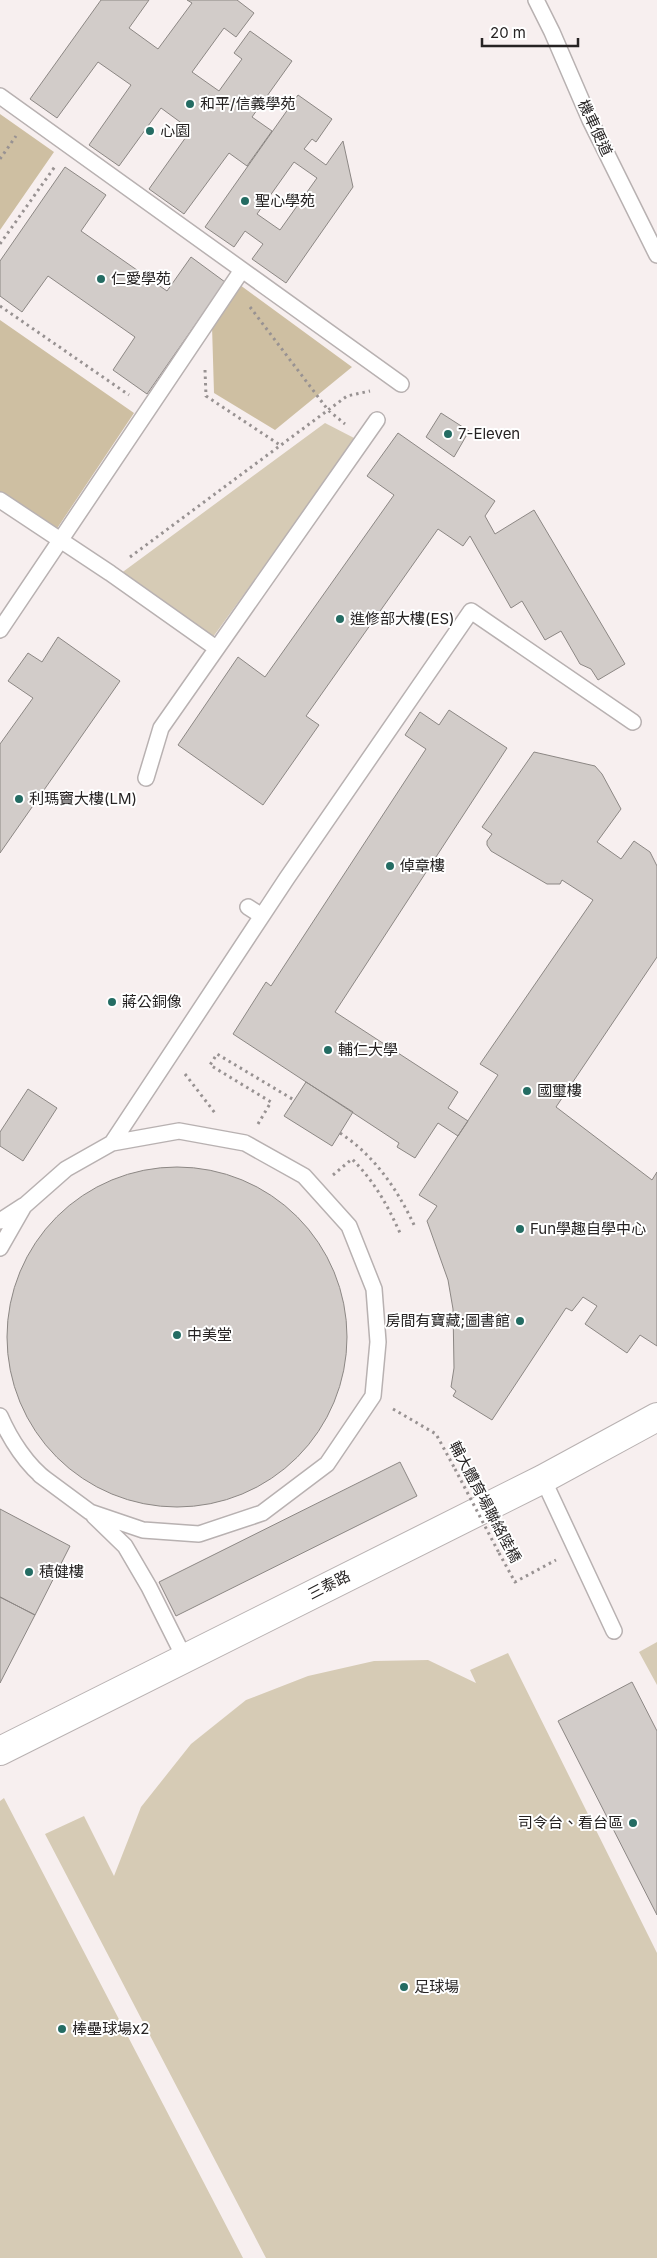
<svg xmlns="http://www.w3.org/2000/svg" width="657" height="2258" viewBox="0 0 657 2258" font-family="Inter,'Noto Sans TC',sans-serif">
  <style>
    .green { fill: #d6cbb5 }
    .forest { fill: #cebfa2 }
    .building { fill: #d2ccc9; stroke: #8c8784; fill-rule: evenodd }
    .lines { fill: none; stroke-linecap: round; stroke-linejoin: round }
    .lane-casing { stroke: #b8b1b1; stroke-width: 18 }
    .secondary-casing { stroke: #b8b1b1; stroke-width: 30 }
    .path { stroke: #989292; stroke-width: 3; stroke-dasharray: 2.5 4; stroke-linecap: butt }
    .lane { stroke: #fff; stroke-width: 15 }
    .secondary { stroke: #fff; stroke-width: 28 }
    .path-bridge { stroke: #989292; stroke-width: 3; stroke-dasharray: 2.5 4; stroke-linecap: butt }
    .poi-dot { fill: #246c63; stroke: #fff; stroke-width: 2 }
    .labels { text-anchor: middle; stroke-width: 4; stroke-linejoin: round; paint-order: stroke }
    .poi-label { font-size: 15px; fill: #262323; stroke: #fff; text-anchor: start }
    .street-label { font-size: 15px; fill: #262323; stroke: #fff }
  </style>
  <rect width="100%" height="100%" fill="#f7efef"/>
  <!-- green -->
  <path class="green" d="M325,423l31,16 -143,198 -93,-63z
    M657,1642v43l-18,-33z
    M508,1653l149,300v305h-391l-221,-424 39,-18 30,60 27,-69 50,-63 55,-44 62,-24 66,-15 54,-1 48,23 -6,-13z
    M4,1798l239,460h-243v-457z"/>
  <!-- forest -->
  <path class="forest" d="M0,114l54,38 -54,78z
    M240,285l112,82 -77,63 -61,-37 -2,-67z
    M0,320l134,93 -78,117 -56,-38z"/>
  <!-- building -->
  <path class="building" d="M101,0h48l-20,28 29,21 34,-46 -5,-3h50l17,13 -18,24 -12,-9 -32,44 27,19 23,-32 -8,-6 16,-22 42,30 -40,56 20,14 -25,35 -18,-13 -45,61 -35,-25 42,-59 -30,-22 -42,58 -30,-21 42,-60 -33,-23 -41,56 -27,-19z
    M298,95l34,24 -16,23 -4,-3 -8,10 22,16 17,-24 10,46 -67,96 -34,-24 11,-15 -18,-13 -11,16 -29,-20zM294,162l23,16 -37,52 -23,-16z
    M65,167l41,28 -25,36 86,60 24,-34 34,25 -78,112 -34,-24 22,-33 -87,-61 -26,36 -22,-16v-35z
    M441,413l28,18 -15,26 -28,-20z
    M398,433l97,68 -10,15 10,18 39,-24 91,154 -27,16 -7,-11 -11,-5 -19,-33 -16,9 -23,-39 -11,7 -41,-72 -7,10 -25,-17 -132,187 13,9 -56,80 -85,-60 60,-88 27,20 129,-182 -27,-19z
    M58,637l62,44 -120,172v-109l33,-46 -25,-17 20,-28 14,9z
    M449,710l58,38 -172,264 123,80 -10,16 20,13 -10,15 -20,-13 -23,35 -18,-11 2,-4 -166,-109 33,-52 5,4 155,-237 -21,-14 15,-23 19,13z
    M534,752l61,14 7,8 19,35 -24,33 24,17 13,-18 16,11 7,14v91l-101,150 96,73 5,-8v174l-17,-11 -13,18 -42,-29 12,-18 -14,-9 -11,14 -6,-3 -74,112 -39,-24 3,-5 -5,-4 3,-19 -1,-59 -5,-29 -21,-59 10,-15 -18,-11 79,-120 -18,-11 113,-164 -31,-20 -2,4h-13l-56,-33 -4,-6v-4l5,-7 -10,-7z
    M306,1082l47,30 -21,34 -48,-30z
    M28,1089l29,19 -34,53 -23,-15v-14z
    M7 1337a170 170 0 1 1 340 0a170 170 0 1 1-340 0Z
    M400,1462l17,34 -241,120 -17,-34z
    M0,1509l70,37 -35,69 -35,-18z
    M0,1597l35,18 -35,68z
    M632,1682l25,49v184l-99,-194z"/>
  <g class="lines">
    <!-- lane casing -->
    <g class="lane-casing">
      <path id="lane" d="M536,0l16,32 38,88 67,135
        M0,96l401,288
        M0,500l110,73 106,75
        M0,630l242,-360
        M146,778l15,-50 216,-308
        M248,907l14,9
        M112,1143l175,-265 184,-267 162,111
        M0,1221l23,-15
        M0,1248l24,-42 42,-37 46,-26 67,-12 66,12 59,33 45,50 25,63 4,53 -5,54 -46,68 -65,49 -63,21 -56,-4 -53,-18 -50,-37
        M0,1416c10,23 27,50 48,65
        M543,1479l71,152
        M94,1516l31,30 24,41 35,70"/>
    </g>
    <!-- secondary casing -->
    <g class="secondary-casing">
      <path id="secondary" d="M0,1751l543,-272 114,-62"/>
    </g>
    <!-- path -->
    <path class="path" d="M0,159l16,-23
      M0,244l56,-79
      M0,306l129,89
      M250,307l78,103 17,14
      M205,370l1,26 74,49
      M130,557l217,-161 23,-5
      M185,1074l30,39
      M258,1124l13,-22 -61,-37 7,-11 77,46
      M340,1133c34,22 58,57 75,94
      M333,1175l19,-16c22,22 35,45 48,74
      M393,1409l43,25 19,35
      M499,1553l16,29 41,-22"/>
    <!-- lane -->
    <use href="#lane" class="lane"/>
    <!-- secondary -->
    <use href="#secondary" class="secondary"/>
    <!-- path-bridge -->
    <path class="path-bridge" d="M455,1469l44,84"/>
  </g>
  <!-- markers -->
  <g class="poi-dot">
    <circle cx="190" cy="104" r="5"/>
    <circle cx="150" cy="131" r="5"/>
    <circle cx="245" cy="201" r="5"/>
    <circle cx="101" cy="279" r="5"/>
    <circle cx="448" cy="434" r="5"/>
    <circle cx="340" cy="619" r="5"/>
    <circle cx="19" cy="799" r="5"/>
    <circle cx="390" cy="866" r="5"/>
    <circle cx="112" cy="1002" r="5"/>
    <circle cx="328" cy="1050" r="5"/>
    <circle cx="527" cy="1091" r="5"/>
    <circle cx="520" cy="1229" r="5"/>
    <circle cx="520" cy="1321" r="5"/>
    <circle cx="177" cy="1335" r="5"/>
    <circle cx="29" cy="1572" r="5"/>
    <circle cx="633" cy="1823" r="5"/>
    <circle cx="404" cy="1987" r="5"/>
    <circle cx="62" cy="2029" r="5"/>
  </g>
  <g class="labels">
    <!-- poi labels -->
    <g class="poi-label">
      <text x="200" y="109">和平/信義學苑</text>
      <text x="160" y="136">心園</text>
      <text x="255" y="206">聖心學苑</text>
      <text x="111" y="284">仁愛學苑</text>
      <text x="458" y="439">7-Eleven</text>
      <text x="350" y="624">進修部大樓(ES)</text>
      <text x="29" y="804">利瑪竇大樓(LM)</text>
      <text x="400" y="871">倬章樓</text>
      <text x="122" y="1007">蔣公銅像</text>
      <text x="338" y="1055">輔仁大學</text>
      <text x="537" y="1096">國璽樓</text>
      <text x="530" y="1234">Fun學趣自學中心</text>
      <text x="510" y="1326" text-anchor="end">房間有寶藏;圖書館</text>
      <text x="187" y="1340">中美堂</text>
      <text x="39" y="1577">積健樓</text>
      <text x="623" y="1828" text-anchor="end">司令台、看台區</text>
      <text x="414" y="1992">足球場</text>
      <text x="72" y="2034">棒壘球場x2</text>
    </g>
    <!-- street labels -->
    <g class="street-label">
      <text transform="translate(595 128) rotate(65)" y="5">機車便道</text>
      <text transform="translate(485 1502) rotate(62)" y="5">輔大體育場聯絡陸橋</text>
      <text transform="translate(329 1585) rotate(-27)" y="5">三泰路</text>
    </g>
  </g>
  <!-- scale -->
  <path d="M482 38v8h96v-8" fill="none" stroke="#262323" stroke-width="2.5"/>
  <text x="490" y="38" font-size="15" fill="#262323" stroke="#ffffff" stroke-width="4" paint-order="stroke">20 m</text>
</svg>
